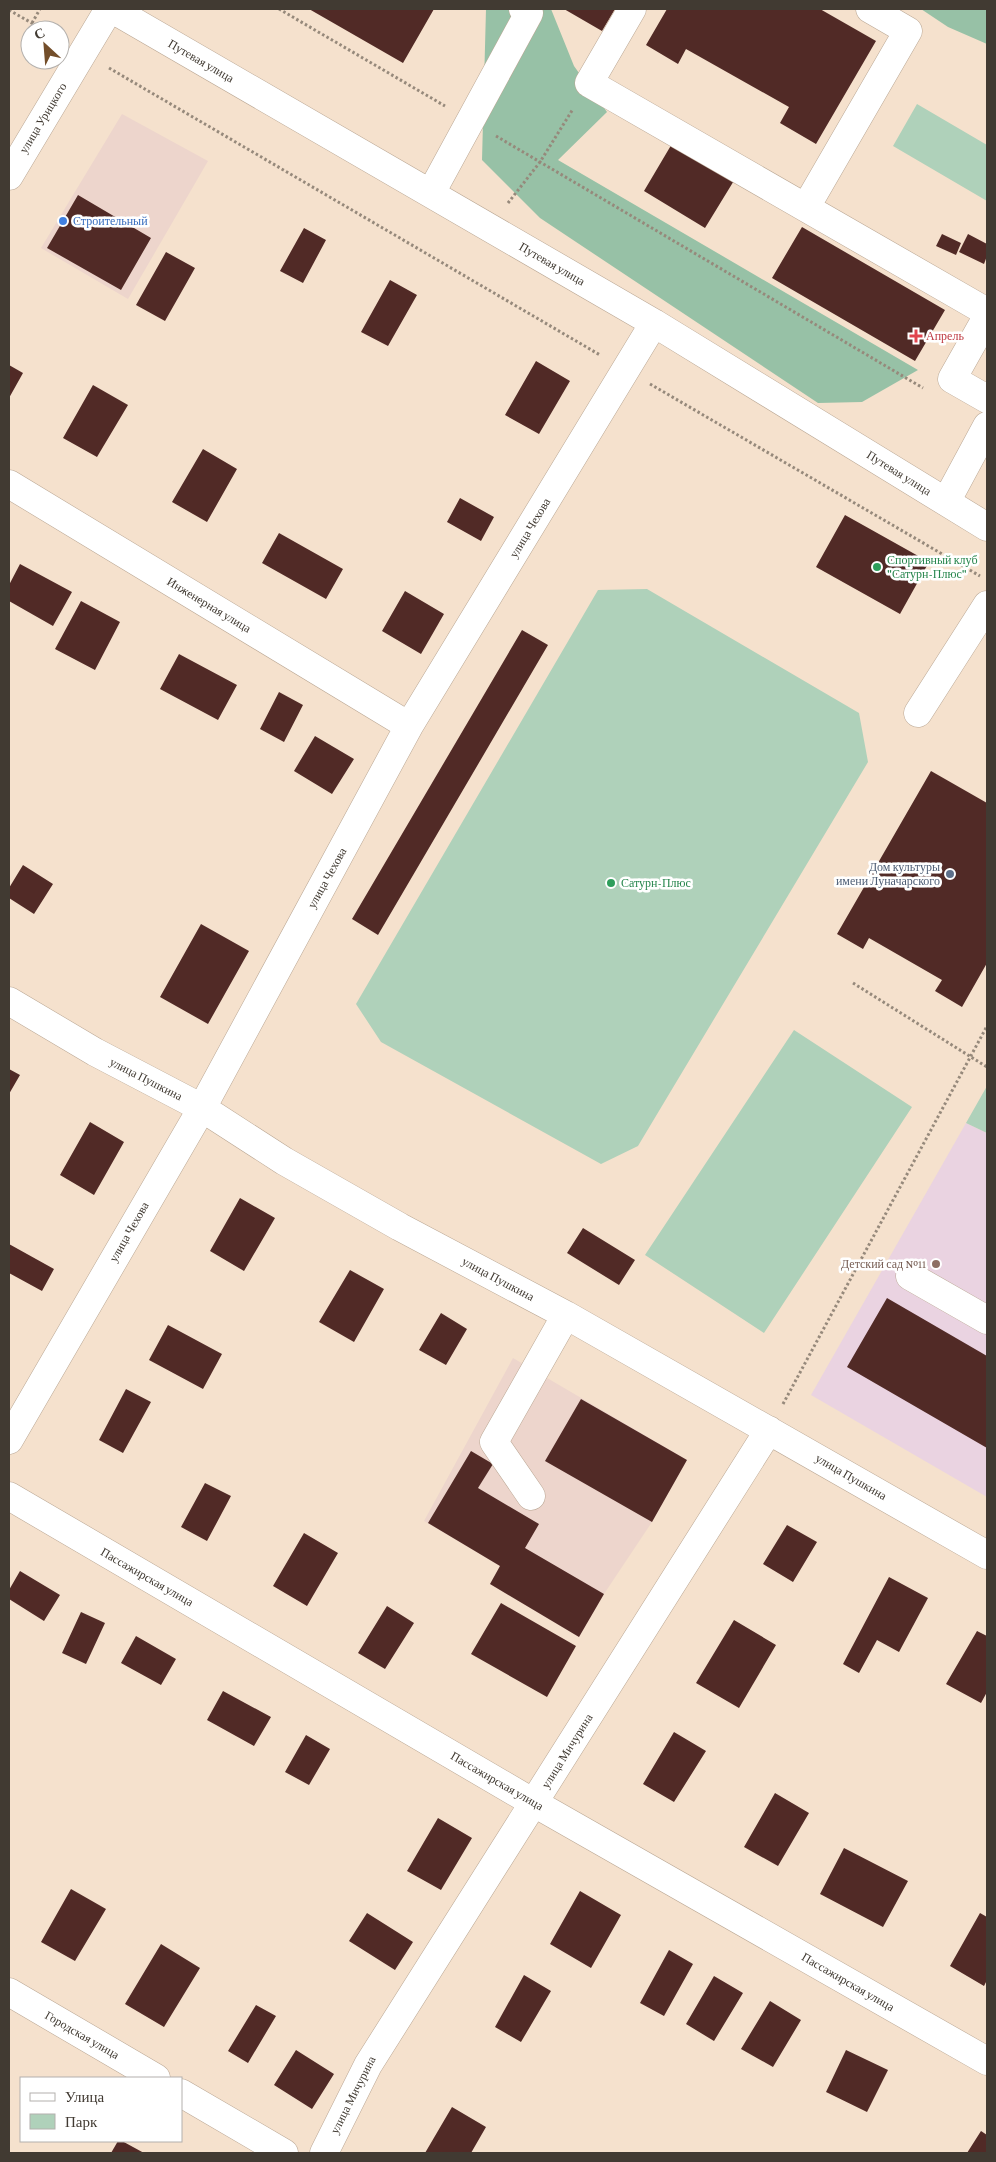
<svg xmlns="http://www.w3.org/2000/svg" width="996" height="2162" viewBox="0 0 996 2162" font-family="'Crimson Pro',serif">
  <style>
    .commercial { fill: #edd5cc }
    .education { fill: #ead3e1 }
    .green { fill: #afd1ba }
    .forest { fill: #97c1a6 }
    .building { fill: #512a26 }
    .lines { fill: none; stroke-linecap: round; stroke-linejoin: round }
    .minor-casing { stroke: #baa794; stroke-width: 29 }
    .path { stroke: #96897b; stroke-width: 3; stroke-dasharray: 2.5 2.5; stroke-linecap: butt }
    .minor { stroke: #fff; stroke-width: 28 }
    .shop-dot { fill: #3f7fe0; stroke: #fff; stroke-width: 2 }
    .health-dot { fill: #e0444e; stroke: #fff; stroke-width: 2 }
    .leisure-dot { fill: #2e9e5b; stroke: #fff; stroke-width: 2 }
    .service-dot { fill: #5c6f8a; stroke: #fff; stroke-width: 2 }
    .education-dot { fill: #8d6e63; stroke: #fff; stroke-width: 2 }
    .labels { text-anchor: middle; stroke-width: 5; stroke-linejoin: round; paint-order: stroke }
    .street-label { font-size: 12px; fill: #413a32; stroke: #fff }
    .shop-label { font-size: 12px; fill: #366cbe; stroke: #fff; text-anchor: start }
    .health-label { font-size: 12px; fill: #be3a42; stroke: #fff; text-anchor: start }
    .leisure-label { font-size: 12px; fill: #27864d; stroke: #fff; text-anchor: start }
    .service-label { font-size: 12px; fill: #4e5e75; stroke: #fff; text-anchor: end }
    .education-label { font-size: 12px; fill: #785e54; stroke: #fff; text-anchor: end }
  </style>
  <rect width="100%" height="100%" fill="#f5e1cd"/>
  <!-- commercial -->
  <path class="commercial" d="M122,114l86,47 -80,138 -87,-51z
    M513,1358l174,102 -35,62 -48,72 -25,43 -89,-53 10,-18 -76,-45z"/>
  <!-- education -->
  <path class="education" d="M966,1123l21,10v364l-176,-102z"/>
  <!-- green -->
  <path class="green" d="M917,104l70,41v56l-94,-55z
    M647,589l212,124 9,49 -230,384 -37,18 -220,-122 -25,-38 242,-414z
    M794,1030l118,77 -148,226 -119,-78z
    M987,1086v47l-21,-10z"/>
  <!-- forest -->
  <path class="forest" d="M486,9h65l23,57 33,46 -49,48 360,210 -56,32 -44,1 -278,-185 -58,-58z
    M921,9h66v35l-39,-17z"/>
  <!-- building -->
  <path class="building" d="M309,9h125l-31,54z
    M564,9h51l-13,22z
    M667,9h153l56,32 -60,103 -36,-21 9,-16 -103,-58 -8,15 -32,-19z
    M673,142l62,37 -30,49 -61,-37z
    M78,195l73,43 -30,52 -74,-42z
    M802,227l143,83 -30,51 -143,-83z
    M304,228l22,12 -23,43 -23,-12z
    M942,234l19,9 -5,12 -20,-9z
    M968,234l19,10v12l-3,8 -25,-12z
    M166,252l29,16 -30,53 -29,-16z
    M390,280l27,15 -29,51 -27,-14z
    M536,361l34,20 -31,53 -34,-19z
    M9,365l14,8 -14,25z
    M93,385l35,20 -31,52 -34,-19z
    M203,449l34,20 -30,53 -35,-20z
    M460,498l34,19 -13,24 -34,-19z
    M845,515l84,47 -29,52 -84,-47z
    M279,533l64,36 -17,30 -64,-36z
    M20,564l52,28 -19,34 -44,-25v-16z
    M405,591l39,23 -23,40 -39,-23z
    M81,601l39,21 -25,48 -40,-21z
    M522,630l26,15 -170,290 -26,-16z
    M179,654l58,31 -19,35 -58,-31z
    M279,692l24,13 -19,37 -24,-13z
    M315,736l39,23 -22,35 -38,-23z
    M931,771l56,32v160l-25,44 -27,-16 7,-11 -73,-42 -6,11 -26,-15z
    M23,865l30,19 -19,30 -25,-16v-10z
    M201,924l48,27 -41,73 -48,-27z
    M9,1069l11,6 -11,19z
    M90,1122l34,20 -30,53 -34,-20z
    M240,1198l35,20 -31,53 -34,-20z
    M583,1228l52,32 -16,25 -52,-32z
    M9,1244l45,25 -12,22 -33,-18z
    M350,1270l34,19 -30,53 -35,-20z
    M887,1298l100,58v92l-140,-81z
    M441,1313l26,16 -21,36 -27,-15z
    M168,1325l54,29 -19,35 -54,-29z
    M126,1389l25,13 -28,51 -24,-13z
    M581,1399l106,61 -35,62 -107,-61z
    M471,1451l22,13 -15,24 61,36 -14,24 79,46 -25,43 -89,-53 10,-18 -72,-43z
    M205,1483l26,13 -24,45 -26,-14z
    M787,1525l30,17 -24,40 -30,-18z
    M304,1533l34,20 -31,53 -34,-20z
    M20,1571l40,24 -16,26 -35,-22v-9z
    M889,1577l39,21 -29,54 -22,-12 -18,33 -16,-9z
    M501,1603l75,43 -29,51 -76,-43z
    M387,1606l27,17 -29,46 -27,-16z
    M81,1612l24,11 -19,41 -24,-11z
    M734,1620l42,25 -37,63 -43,-25z
    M977,1631l10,5v56l-6,11 -35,-19z
    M136,1636l40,23 -15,26 -40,-22z
    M223,1691l48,26 -17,29 -47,-26z
    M674,1732l32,19 -32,51 -31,-18z
    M306,1735l24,14 -21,36 -24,-13z
    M775,1793l34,20 -31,53 -34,-19z
    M438,1818l34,20 -31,52 -34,-19z
    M844,1848l64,33 -25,46 -63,-33z
    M71,1889l35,20 -31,52 -34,-19z
    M580,1891l41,24 -30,53 -41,-24z
    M367,1913l46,29 -18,28 -46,-29z
    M980,1913l7,4v63l-3,6 -34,-20z
    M161,1944l39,24 -36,59 -39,-23z
    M669,1950l24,14 -29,52 -24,-13z
    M524,1975l27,16 -30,51 -26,-15z
    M714,1976l29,17 -29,48 -28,-17z
    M770,2001l31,19 -28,47 -32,-18z
    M256,2005l20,11 -28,47 -20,-12z
    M296,2050l38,24 -22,35 -38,-24z
    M846,2050l42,20 -21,42 -41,-20z
    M452,2107l34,20 -15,26h-46z
    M981,2131l6,4v18h-20z
    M118,2141h4l22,12h-33z"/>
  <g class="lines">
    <!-- minor casing -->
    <g class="minor-casing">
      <path id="minor" d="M112,9l542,314 333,204
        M632,9l-43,74 398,229
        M9,176l100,-167
        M431,193l98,-180 -6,-4
        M806,207l102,-176 -38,-22
        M987,317l-35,62 35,20
        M9,484l400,242
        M946,502l41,-76
        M918,713l69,-108
        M9,1001l86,51 107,56 82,53 116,66 166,88 421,240
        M910,1276l77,44
        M9,1440l193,-332 207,-382 245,-403
        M9,1496l525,307 453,258
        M531,1496l-37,-54 72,-127
        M9,1992l147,86
        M181,2093l103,60
        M324,2153l44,-88 401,-635"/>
    </g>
    <!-- path -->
    <path class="path" d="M279,9l166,97
      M9,10l35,20
      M32,23l8,-14
      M109,68l491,287
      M496,136l427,252
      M508,203l32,-41 33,-53
      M650,384l330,192
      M853,983l134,84
      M783,1404l204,-378"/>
    <!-- minor -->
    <use href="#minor" class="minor"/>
  </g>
  <!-- markers -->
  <circle class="shop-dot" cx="63" cy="221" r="5"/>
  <path class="health-dot" d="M913.5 328.5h5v5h5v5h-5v5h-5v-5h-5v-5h5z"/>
  <g class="leisure-dot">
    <circle cx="877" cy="567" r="5"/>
    <circle cx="611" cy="883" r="5"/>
  </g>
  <circle class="service-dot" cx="950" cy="874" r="5"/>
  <circle class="education-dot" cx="936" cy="1264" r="5"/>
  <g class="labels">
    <!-- street labels -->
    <g class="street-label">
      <text transform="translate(201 61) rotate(30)" y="4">Путевая улица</text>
      <text transform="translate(43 118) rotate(-59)" y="4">улица Урицкого</text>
      <text transform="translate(552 264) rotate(30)" y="4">Путевая улица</text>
      <text transform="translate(899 473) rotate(32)" y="4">Путевая улица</text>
      <text transform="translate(530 528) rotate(-59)" y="4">улица Чехова</text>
      <text transform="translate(209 605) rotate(31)" y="4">Инженерная улица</text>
      <text transform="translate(327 878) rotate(-61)" y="4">улица Чехова</text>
      <text transform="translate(146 1079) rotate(27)" y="4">улица Пушкина</text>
      <text transform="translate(129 1232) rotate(-60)" y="4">улица Чехова</text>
      <text transform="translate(498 1279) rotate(28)" y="4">улица Пушкина</text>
      <text transform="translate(851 1477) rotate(30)" y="4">улица Пушкина</text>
      <text transform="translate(147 1577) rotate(30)" y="4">Пассажирская улица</text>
      <text transform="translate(567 1751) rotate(-58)" y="4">улица Мичурина</text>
      <text transform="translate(497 1781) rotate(30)" y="4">Пассажирская улица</text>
      <text transform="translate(848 1982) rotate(30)" y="4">Пассажирская улица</text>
      <text transform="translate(82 2035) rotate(30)" y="4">Городская улица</text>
      <text transform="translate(353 2095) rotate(-63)" y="4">улица Мичурина</text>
    </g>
    <!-- shop labels -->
    <g class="shop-label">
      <text x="73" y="225">Строительный</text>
    </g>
    <!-- health labels -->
    <g class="health-label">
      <text x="926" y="340">Апрель</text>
    </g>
    <!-- leisure labels -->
    <g class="leisure-label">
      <text x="887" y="564">Спортивный клуб<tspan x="887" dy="14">"Сатурн-Плюс"</tspan></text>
      <text x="621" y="887">Сатурн-Плюс</text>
    </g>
    <!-- service labels -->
    <g class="service-label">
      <text x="940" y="871">Дом культуры<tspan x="940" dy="14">имени Луначарского</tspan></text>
    </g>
    <!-- education labels -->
    <g class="education-label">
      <text x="926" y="1268">Детский сад №11</text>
    </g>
  </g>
  <!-- border -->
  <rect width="996" height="2162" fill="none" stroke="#413a32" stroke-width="20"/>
  <!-- legend -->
  <rect x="20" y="2077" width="162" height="65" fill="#ffffff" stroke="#b3b0ad"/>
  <rect x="30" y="2093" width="25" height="8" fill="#ffffff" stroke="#b3b0ad"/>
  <text x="65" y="2102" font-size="15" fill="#413a32">Улица</text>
  <rect x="30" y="2114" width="25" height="15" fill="#afd1ba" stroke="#b3b0ad"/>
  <text x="65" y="2127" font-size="15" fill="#413a32">Парк</text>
  <!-- north arrow -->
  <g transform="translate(45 45) rotate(334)"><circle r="24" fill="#ffffff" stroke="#b3b0ad"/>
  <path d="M0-4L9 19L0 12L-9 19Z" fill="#734e2a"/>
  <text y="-8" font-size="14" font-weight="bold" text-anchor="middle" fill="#413a32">С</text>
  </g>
</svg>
